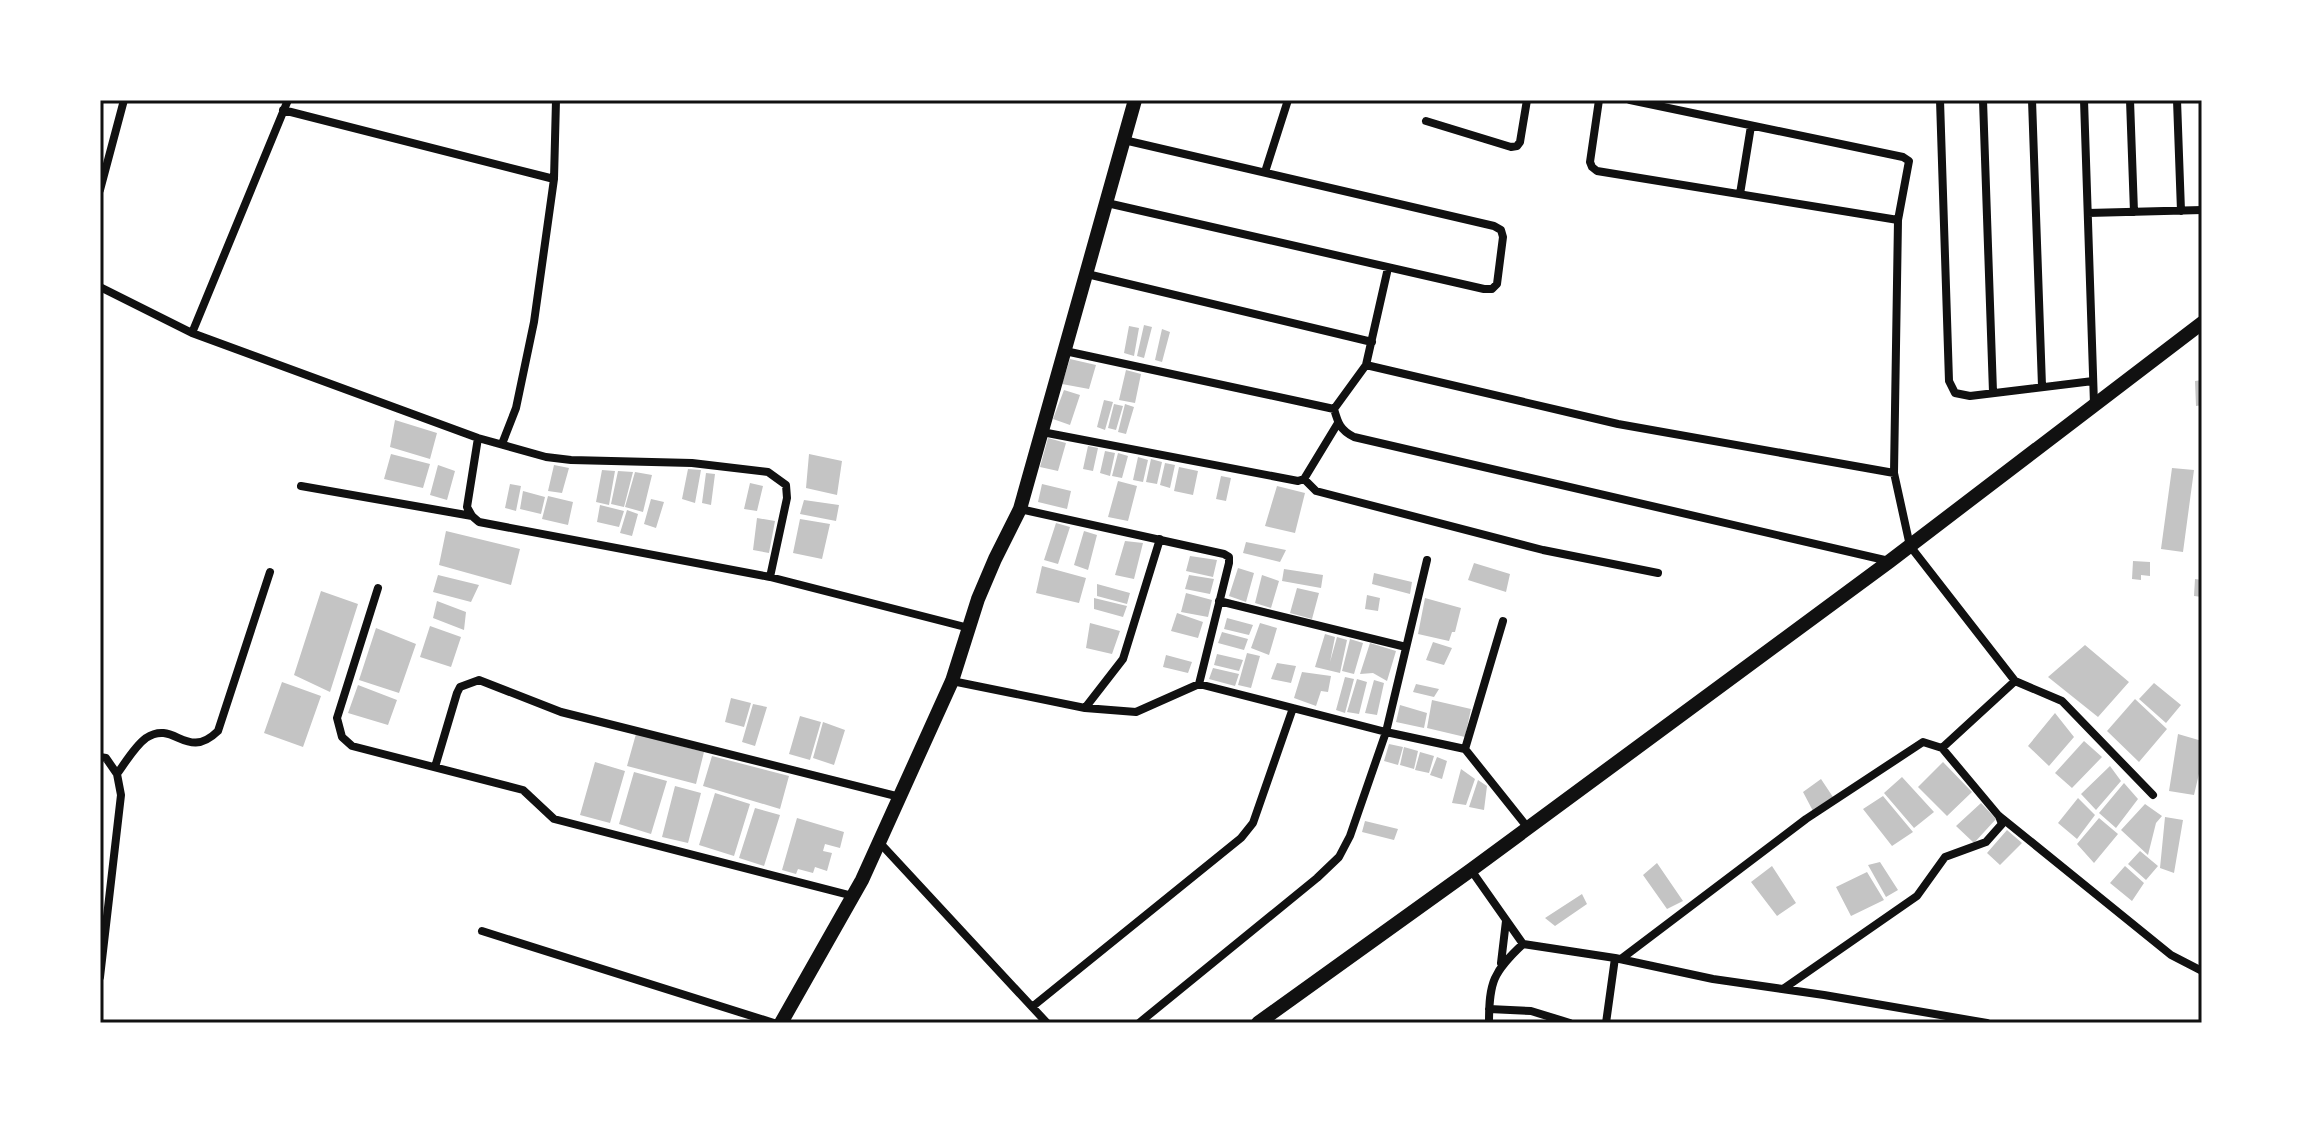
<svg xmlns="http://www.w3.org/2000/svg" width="2302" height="1123" viewBox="0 0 2302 1123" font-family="'Alegreya Sans',sans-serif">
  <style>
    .building { fill: #c4c4c4 }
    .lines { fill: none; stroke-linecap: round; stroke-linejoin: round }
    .minor { stroke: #111; stroke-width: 8 }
    .secondary { stroke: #111; stroke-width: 14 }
    .neatline { fill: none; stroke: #111; stroke-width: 3 }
  </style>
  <rect width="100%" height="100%" fill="#fff"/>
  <!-- building -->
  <path class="building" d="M1144,325l8,2 -8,31 -7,-2z
    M1129,326l10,2 -5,28 -10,-3z
    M1162,329l8,3 -8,30 -7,-2z
    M1070,359l26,6 -7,24 -27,-5z
    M1126,370l15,4 -6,29 -16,-3z
    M2202,380v25l-6,1 -1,-25z
    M1064,390l16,5 -10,30 -17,-6z
    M1104,400l9,2 -8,28 -8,-3z
    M1114,404l9,2 -7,24 -8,-2z
    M1125,404l9,3 -8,27 -8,-2z
    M395,420l42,13 -7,26 -40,-12z
    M1048,438l18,5 -8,28 -18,-4z
    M1088,446l10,2 -5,23 -10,-2z
    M1105,451l10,2 -5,23 -10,-3z
    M1118,453l10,3 -6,22 -10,-2z
    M391,454l39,10 -7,24 -39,-9z
    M809,454l33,7 -5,34 -31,-7z
    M1138,457l10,3 -5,22 -10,-2z
    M1151,459l11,3 -5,22 -11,-2z
    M1165,463l10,2 -5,23 -10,-3z
    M438,465l17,6 -8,29 -17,-5z
    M554,465l15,3 -7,25 -14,-2z
    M1179,467l19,4 -5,24 -19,-4z
    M2172,468l22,2 -11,82 -22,-3z
    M688,469l13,1 -6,33 -13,-4z
    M602,470l13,1 -6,34 -13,-3z
    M618,471l15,1 -9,35 -13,-3z
    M635,472l17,3 -9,37 -18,-5z
    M706,473l9,1 -4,31 -9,-2z
    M1221,476l10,2 -5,23 -10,-2z
    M1118,481l19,5 -9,35 -20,-4z
    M750,483l13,3 -6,25 -13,-2z
    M510,484l11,2 -5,25 -11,-3z
    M1042,484l29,7 -4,18 -29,-7z
    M1277,486l28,7 -10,40 -30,-7z
    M523,491l22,6 -4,17 -21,-5z
    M548,496l25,6 -5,23 -26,-6z
    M651,499l13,3 -8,26 -12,-4z
    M804,500l35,5 -3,16 -36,-7z
    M600,505l24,6 -5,16 -22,-5z
    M627,510l11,4 -6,22 -12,-3z
    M757,518l18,3 -6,32 -16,-3z
    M800,519l30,5 -8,35 -29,-6z
    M1056,523l14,4 -12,37 -14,-4z
    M446,531l74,18 -9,36 -72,-20z
    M1084,531l13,4 -9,35 -14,-5z
    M1125,541l18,2 -9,36 -19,-4z
    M1246,542l40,8 -6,12 -37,-9z
    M1190,556l27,4 -4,17 -27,-6z
    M2133,561l17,1v14l-9,-1v5l-9,-1z
    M1474,563l36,11 -4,18 -38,-12z
    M1042,566l44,12 -7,25 -43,-10z
    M1238,568l16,5 -8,29 -17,-6z
    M1284,569l39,6 -2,13 -39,-7z
    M1374,573l38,9 -2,12 -38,-10z
    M438,575l41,10 -8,17 -38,-10z
    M1189,575l25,4 -4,15 -25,-5z
    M1262,575l17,6 -8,27 -16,-5z
    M2195,579l7,1v17l-8,-1z
    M1097,584l33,9 -3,11 -30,-8z
    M1297,588l22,5 -7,26 -22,-6z
    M321,591l37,13 -28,88 -36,-17z
    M1186,593l26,7 -4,17 -27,-5z
    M1367,595l13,3 -2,13 -13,-2z
    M1094,598l33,8 -4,11 -29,-8z
    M1425,598l36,10 -6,24h-3l-3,9 -31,-7z
    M437,601l29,11 -2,18 -31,-12z
    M1177,613l26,9 -5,16 -27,-7z
    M1227,618l26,7 -4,10 -25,-6z
    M1090,623l30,8 -8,23 -26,-6z
    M1260,623l17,5 -8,27 -18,-7z
    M430,626l31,11 -10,30 -31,-10z
    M376,628l40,16 -17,49 -40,-13z
    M1222,632l26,7 -4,11 -26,-7z
    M1325,634l10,3 -5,25 7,-25 10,3 -7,33 -25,-6z
    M1350,639l13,4 -9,31 -12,-3z
    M1433,642l19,6 -8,17 -18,-5z
    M1370,643l26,8 -9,30 -14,-8 -13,1z
    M2085,645l44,37 -31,35 -50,-40z
    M1247,653l13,3 -9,32 -13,-3z
    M1217,654l26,6 -4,11 -25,-6z
    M1166,655l26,7 -4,11 -25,-6z
    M1277,663l19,3 -5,17 -20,-4z
    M1213,668l26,6 -4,12 -26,-7z
    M1302,672l29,4 -3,16 -7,-1 -5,15 -22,-8z
    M1345,677l9,2 -9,34 -9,-3z
    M1357,679l10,3 -8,32 -12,-2z
    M1374,680l10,3 -7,32 -12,-2z
    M282,682l39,14 -18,51 -39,-14z
    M2154,683l27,22 -15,18 -27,-24z
    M1416,684l23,5 -5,8 -21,-5z
    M358,685l39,15 -9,25 -40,-12z
    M731,698l20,5 -7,24 -19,-5z
    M2135,699l32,30 -28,33 -32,-31z
    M1432,700l39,9 -6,28 -38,-9z
    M753,704l14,3 -12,39 -13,-4z
    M1400,705l27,8 -3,15 -28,-6z
    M2055,713l19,24 -25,29 -21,-20z
    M800,716l21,6 -11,38 -21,-6z
    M823,722l22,8 -11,35 -21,-7z
    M636,734l68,18 -8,32 -69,-18z
    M2178,734l24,7v20l-8,34 -25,-4z
    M2084,741l18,16 -30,31 -17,-15z
    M1389,744l14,3 -5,18 -14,-4z
    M1404,747l14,4 -4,18 -14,-4z
    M1420,752l14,4 -5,17 -14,-3z
    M712,756l77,20 -9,33 -77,-23z
    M1437,757l10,4 -5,18 -12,-4z
    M595,762l30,9 -15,52 -30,-8z
    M1943,762l29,30 -25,24 -29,-29z
    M2110,766l11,15 -25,29 -15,-16z
    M1461,769l14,10 -9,26 -14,-2z
    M634,772l33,9 -16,53 -32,-10z
    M1902,777l32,35 -20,16 -30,-35z
    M1821,779l12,18 -20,14 -10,-19z
    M1478,780l9,6 -3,24 -15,-3z
    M2124,783l14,16 -22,29 -17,-15z
    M675,786l26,7 -13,50 -26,-6z
    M715,793l35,11 -16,52 -35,-11z
    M1883,796l30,36 -21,14 -29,-37z
    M2078,798l17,17 -18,24 -19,-16z
    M1981,803l15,16 -22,24 -18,-17z
    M2145,804l17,12 -6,7 -8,32 -27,-25z
    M755,808l25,7 -16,51 -25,-8z
    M2165,817l18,3 -9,53 -14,-5z
    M797,818l47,14 -4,16 -15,-4 -2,7 9,2 -5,18 -12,-4 -2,6 -15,-4 -2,5 -14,-4z
    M2099,818l19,16 -24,29 -17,-19z
    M1365,821l33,8 -4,11 -32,-8z
    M2007,830l15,13 -22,22 -13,-12z
    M2140,851l18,15 -12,14 -18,-16z
    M1880,862l18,28 -12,7 -18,-32z
    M1657,863l26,38 -16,8 -24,-34z
    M1772,866l24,37 -19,13 -26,-34z
    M2125,866l19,17 -12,18 -22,-18z
    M1867,872l17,28 -33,16 -15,-29z
    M1582,894l5,10 -32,22 -10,-8z"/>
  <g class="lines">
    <!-- minor -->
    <path class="minor" d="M1599,100l-9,62 2,5 5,4 301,49
      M1630,100l273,57 6,4 -11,59 -4,253 16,73 105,135
      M1940,100l9,281 6,12 15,3 123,-15
      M1983,100l10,292
      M2032,100l10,286
      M2084,100l10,304
      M2130,100l4,112
      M2177,100l4,111
      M283,110l271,69
      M1426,121l85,26 6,-1 3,-4 7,-42
      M1265,172l23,-72
      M100,190l24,-90
      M1740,194l11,-68
      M1107,203l377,86h8l5,-5 6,-47 -2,-7 -7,-4 -370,-86
      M2088,213l114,-3
      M1087,274l285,68
      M100,287l92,46 286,105 68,19 25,3 121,3 76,9 18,13 1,13 -17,79
      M192,333l96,-233
      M1065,351l269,58 32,-44 22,-97
      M1366,365l252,59 276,49
      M1334,409c4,14 6,21 20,28l535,124
      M1042,432l256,49 6,-2 34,-56
      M478,438l-11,69 5,9 7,6 291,55 199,51
      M502,444l14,-36 18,-86 20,-143 2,-79
      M1304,479l12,12 227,59 115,23
      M301,486l171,30
      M1020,509l204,45 5,3v6l-30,121 187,48 79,17 63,79
      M378,588l-41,130 5,19 10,9 171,44 31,29 299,77
      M1219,601l187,46
      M952,681l133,27 38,-49 37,-120
      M1085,708l51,4 63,-28
      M1942,748l73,-67 47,20 91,94
      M1465,749l38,-128
      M100,757l6,1 11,16 4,21 -21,182
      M435,767l22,-74 3,-6 19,-7 82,32 20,5 319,80
      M117,774c8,-11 18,-28 29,-36 29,-19 40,24 72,-7l52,-159
      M879,842l168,181
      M1471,870l52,74 92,14 98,21 111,16 163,28
      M482,931l292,92
      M1621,959l185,-140 117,-77 19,6 56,67 173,140 31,16
      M1501,963l5,-42
      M1783,989l134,-93 28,-39 41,-15 16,-18 -3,-8
      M1032,1007l209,-169 12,-15 40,-115
      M1489,1009l42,2 39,12
      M1139,1023l178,-145 22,-21 11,-21 36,-104 41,-172
      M1489,1023c0,-41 4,-51 34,-79
      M1606,1023l9,-65"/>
    <!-- secondary -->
    <path class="secondary" d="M781,1023l81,-143 90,-199 26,-82 17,-40 25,-50 115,-409
      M1258,1023l213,-153 419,-309 312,-238"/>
  </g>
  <!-- border -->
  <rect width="2302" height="1123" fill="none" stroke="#ffffff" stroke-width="204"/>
  <rect x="102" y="102" width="2098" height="919" class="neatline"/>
</svg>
